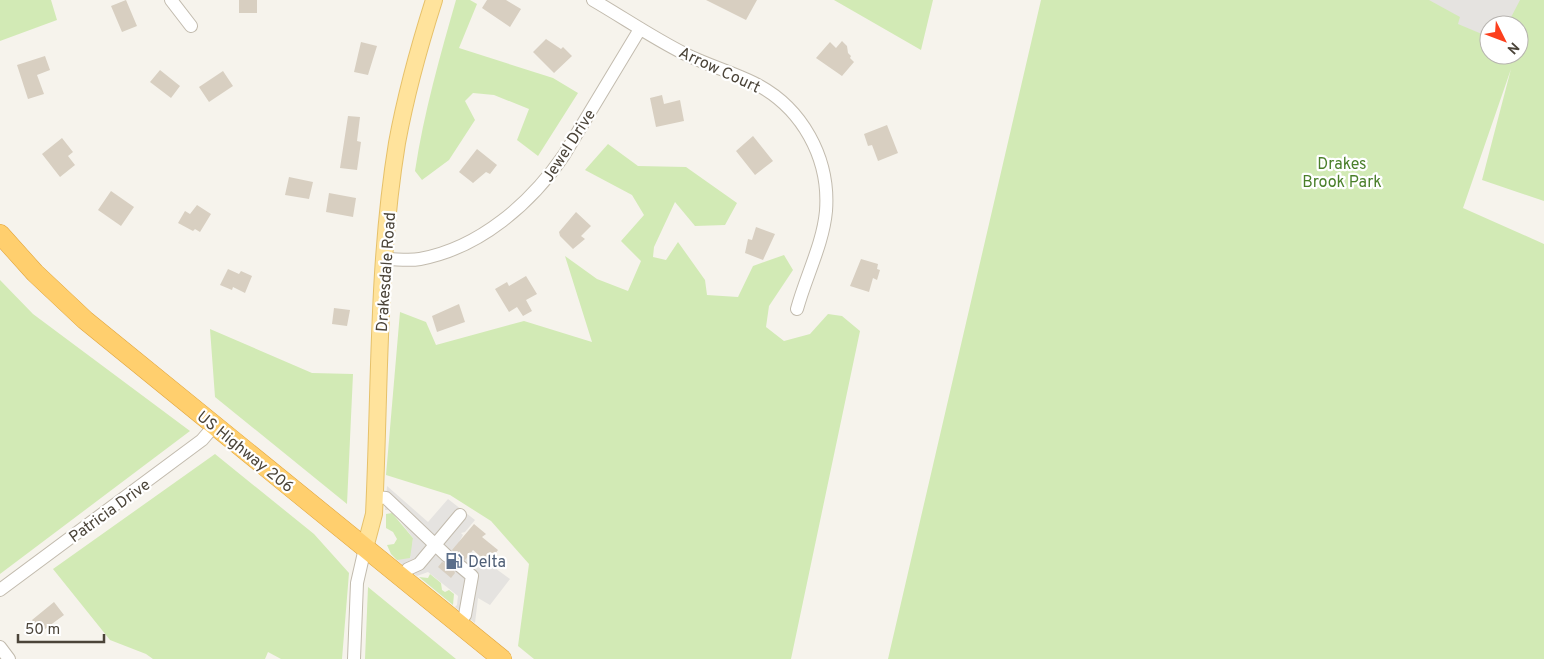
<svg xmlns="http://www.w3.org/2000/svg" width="1544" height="659" viewBox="0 0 1544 659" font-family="Overpass,sans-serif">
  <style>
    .green { fill: #d2eab5; fill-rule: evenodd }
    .parking { fill: #e5e3e0 }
    .building { fill: #d8cfc1 }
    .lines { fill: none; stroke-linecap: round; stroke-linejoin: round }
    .minor-casing { stroke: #c2bbae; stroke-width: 14 }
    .major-casing { stroke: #e6c16a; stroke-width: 18 }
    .highway-casing { stroke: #e0a43c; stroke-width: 20 }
    .minor { stroke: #fff; stroke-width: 12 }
    .major { stroke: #ffe39c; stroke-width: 16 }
    .highway { stroke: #ffcf6e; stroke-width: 19 }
    .labels { text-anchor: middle; stroke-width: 4.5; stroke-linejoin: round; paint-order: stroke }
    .street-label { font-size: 16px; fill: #4b4439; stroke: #fff }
    .park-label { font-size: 16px; fill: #4a7f2a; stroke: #fff }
    .service-label { font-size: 16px; fill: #4e5e75; stroke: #fff; text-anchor: start }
  </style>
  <rect width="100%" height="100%" fill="#f6f3ec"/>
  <!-- green -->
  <path class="green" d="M0,0h51l6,20 -57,21z
    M456,0h14l7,4 -18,44 94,30 25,15 -40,63 -21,-16 12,-31 -35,-14 -21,-2 -8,8 10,19 -26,40 -27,20 -7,-9c9,-59 25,-115 41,-171z
    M834,0h99l-12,50z
    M1041,0h503v201l-62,-21 29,-111 -48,139 81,36v415h-656zM1489,25h30v30h-30z
    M608,144l30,22 48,1 51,36 -12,22 -30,1 -20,-24 -21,45 -1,10 13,3 12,-18 27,38 2,15 31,2 15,-31 31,-11 9,15 -24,36 -3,21 18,14 26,-7 18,-20 14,2 18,15 -69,328h-257l-16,-13 11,-82 -38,-43 -41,-26 -64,-20 14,-163 26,10 10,23 88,-24 68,21 -27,-86 32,23 31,12 13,-30 -20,-20 23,-26 -12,-20 -47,-25z
    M0,280l33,34 157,117 -190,143z
    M210,329l102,44 41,1 -6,130 -132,-107z
    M215,454l99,80 35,39 -7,86h-61l-13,-7 -3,7h-112l-7,-5 -36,-14 -57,-71z
    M392,513l21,25 -1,16 -3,6h-12l-6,-6 -4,-9 7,-1 3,-5 -4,-7 -7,-4v-14z
    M430,574l11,9 1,7 3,2 4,-2 5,4 -1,11 -34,-28 9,1z
    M368,587l88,72h-91z"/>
  <!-- parking -->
  <path class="parking" d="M1429,0h91l-13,25h-18v12l-31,-13 2,-7z
    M387,486l41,36 20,-23 27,21 -10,12 -4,1 2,2 -4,7 51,37 -20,26 -12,-7 -3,25 -20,-16 2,-2 1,-9 -30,-24 -11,4 -20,-16 13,-2 3,-20 -16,-21 -8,-7h-4z"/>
  <!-- building -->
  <path class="building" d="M126,0l11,26 -15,6 -11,-26z
    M239,0h18v13h-18z
    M487,0h19l15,9 -11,18 -28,-19z
    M706,0h51l-11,20z
    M546,39l15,10 2,-2 9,9 -18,17 -21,-21z
    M842,41l5,5 1,7 3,3 -1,2 4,4 -12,14 -26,-18 14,-16 6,6z
    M361,42l16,4 -9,29 -14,-3z
    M45,56l5,14 -13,5 7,19 -16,5 -11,-34z
    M160,70l20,16 -9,12 -21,-16z
    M223,71l10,15 -24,16 -10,-15z
    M662,95l2,9 16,-4 4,21 -28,6 -6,-29z
    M348,116l12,1 -3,24 4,1 -4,28 -17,-2z
    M887,125l11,28 -20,8 -6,-16 -4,1 -4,-12z
    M753,136l20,25 -18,14 -19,-24z
    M62,138l11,14 -5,4 7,9 -15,12 -18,-23z
    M477,149l20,16 -7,9 -4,-2 -13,11 -14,-11z
    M289,177l24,5 -4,17 -24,-4z
    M111,191l23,16 -13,19 -23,-16z
    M329,193l27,5 -3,19 -27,-5z
    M197,205l14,9 -11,18 -5,-3 -2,2 -15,-8 7,-12 5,3z
    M576,212l15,14 -10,10 4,3 -12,10 -13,-13 -1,-4z
    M756,227l19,7 -12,26 -18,-7 3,-14 4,1z
    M861,259l17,5 -1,5 3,1 -3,10 -4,-2 -4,14 -19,-6z
    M228,269l11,5 2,-3 11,5 -7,17 -12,-6 -1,3 -12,-5z
    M526,276l11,18 -11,6 6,11 -9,5 -6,-9 -8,5 -14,-23 12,-7 2,4z
    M459,304l6,18 -28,10 -5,-16z
    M334,308l16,2 -3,16 -15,-2z
    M474,524l12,10 -4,3 16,13 -10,13 -15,-13 -8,10 -8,-1 -5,5 3,9 -4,5 -13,-11 4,-5 7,2 4,-3 2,-7 -3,-4z
    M54,602l10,13 -23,17 -9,-12z"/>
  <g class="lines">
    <!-- minor casing -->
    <g class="minor-casing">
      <path id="minor" d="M171,0l20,26
        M593,0c31,18 60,38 92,54 22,11 47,18 69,29 48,24 76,75 72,128 -3,33 -20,65 -29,98
        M385,259c12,0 24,2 35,0 60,-11 111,-56 144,-104l76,-126
        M375,497l11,1 61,58
        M400,577l8,-8 11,-5 41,-49
        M0,590l202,-150 12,-14
        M459,624l6,-9 7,-39 -12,-10
        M0,647l9,12
        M354,659l3,-76 8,-35"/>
    </g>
    <!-- major casing -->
    <g class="major-casing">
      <path id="major" d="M365,548l9,-34c6,-123 3,-249 23,-371 9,-49 22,-96 37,-143"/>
    </g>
    <!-- highway casing -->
    <g class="highway-casing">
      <path id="highway" d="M0,234l35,39 50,47 417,339"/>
    </g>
    <!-- minor -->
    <use href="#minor" class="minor"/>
    <!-- major -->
    <use href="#major" class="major"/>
    <!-- highway -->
    <use href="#highway" class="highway"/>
  </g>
  <!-- icons -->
  <defs>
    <g id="fuel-bare" transform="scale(1.35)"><path d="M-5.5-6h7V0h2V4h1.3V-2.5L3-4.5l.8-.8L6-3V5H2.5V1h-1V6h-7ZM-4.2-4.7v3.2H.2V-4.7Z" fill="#5c6f8a" stroke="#fff" stroke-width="2.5" paint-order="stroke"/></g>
  </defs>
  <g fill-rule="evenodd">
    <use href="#fuel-bare" x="454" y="561"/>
  </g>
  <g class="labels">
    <!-- street labels -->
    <g class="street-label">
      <text transform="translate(720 69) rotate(25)" y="6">Arrow Court</text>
      <text transform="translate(568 145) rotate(-57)" y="6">Jewel Drive</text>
      <text transform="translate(385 272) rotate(-86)" y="6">Drakesdale Road</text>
      <text transform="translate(246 451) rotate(39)" y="6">US Highway 206</text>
      <text transform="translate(109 510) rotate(-36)" y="6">Patricia Drive</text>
    </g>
    <!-- park labels -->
    <g class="park-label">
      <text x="1342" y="169">Drakes<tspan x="1342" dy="18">Brook Park</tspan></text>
    </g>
    <!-- service labels -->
    <g class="service-label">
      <text x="468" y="567">Delta</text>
    </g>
  </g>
  <!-- north arrow -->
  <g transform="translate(1504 40) rotate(132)"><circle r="24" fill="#ffffff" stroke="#b7b4b0"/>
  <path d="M0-4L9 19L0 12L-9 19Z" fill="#fc3f1d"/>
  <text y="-8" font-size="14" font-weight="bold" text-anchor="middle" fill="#4b4439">N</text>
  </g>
  <!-- scale -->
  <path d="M18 634v8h86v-8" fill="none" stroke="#4b4439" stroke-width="2.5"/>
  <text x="25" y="634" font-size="15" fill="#4b4439" stroke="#ffffff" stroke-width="4" paint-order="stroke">50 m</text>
</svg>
